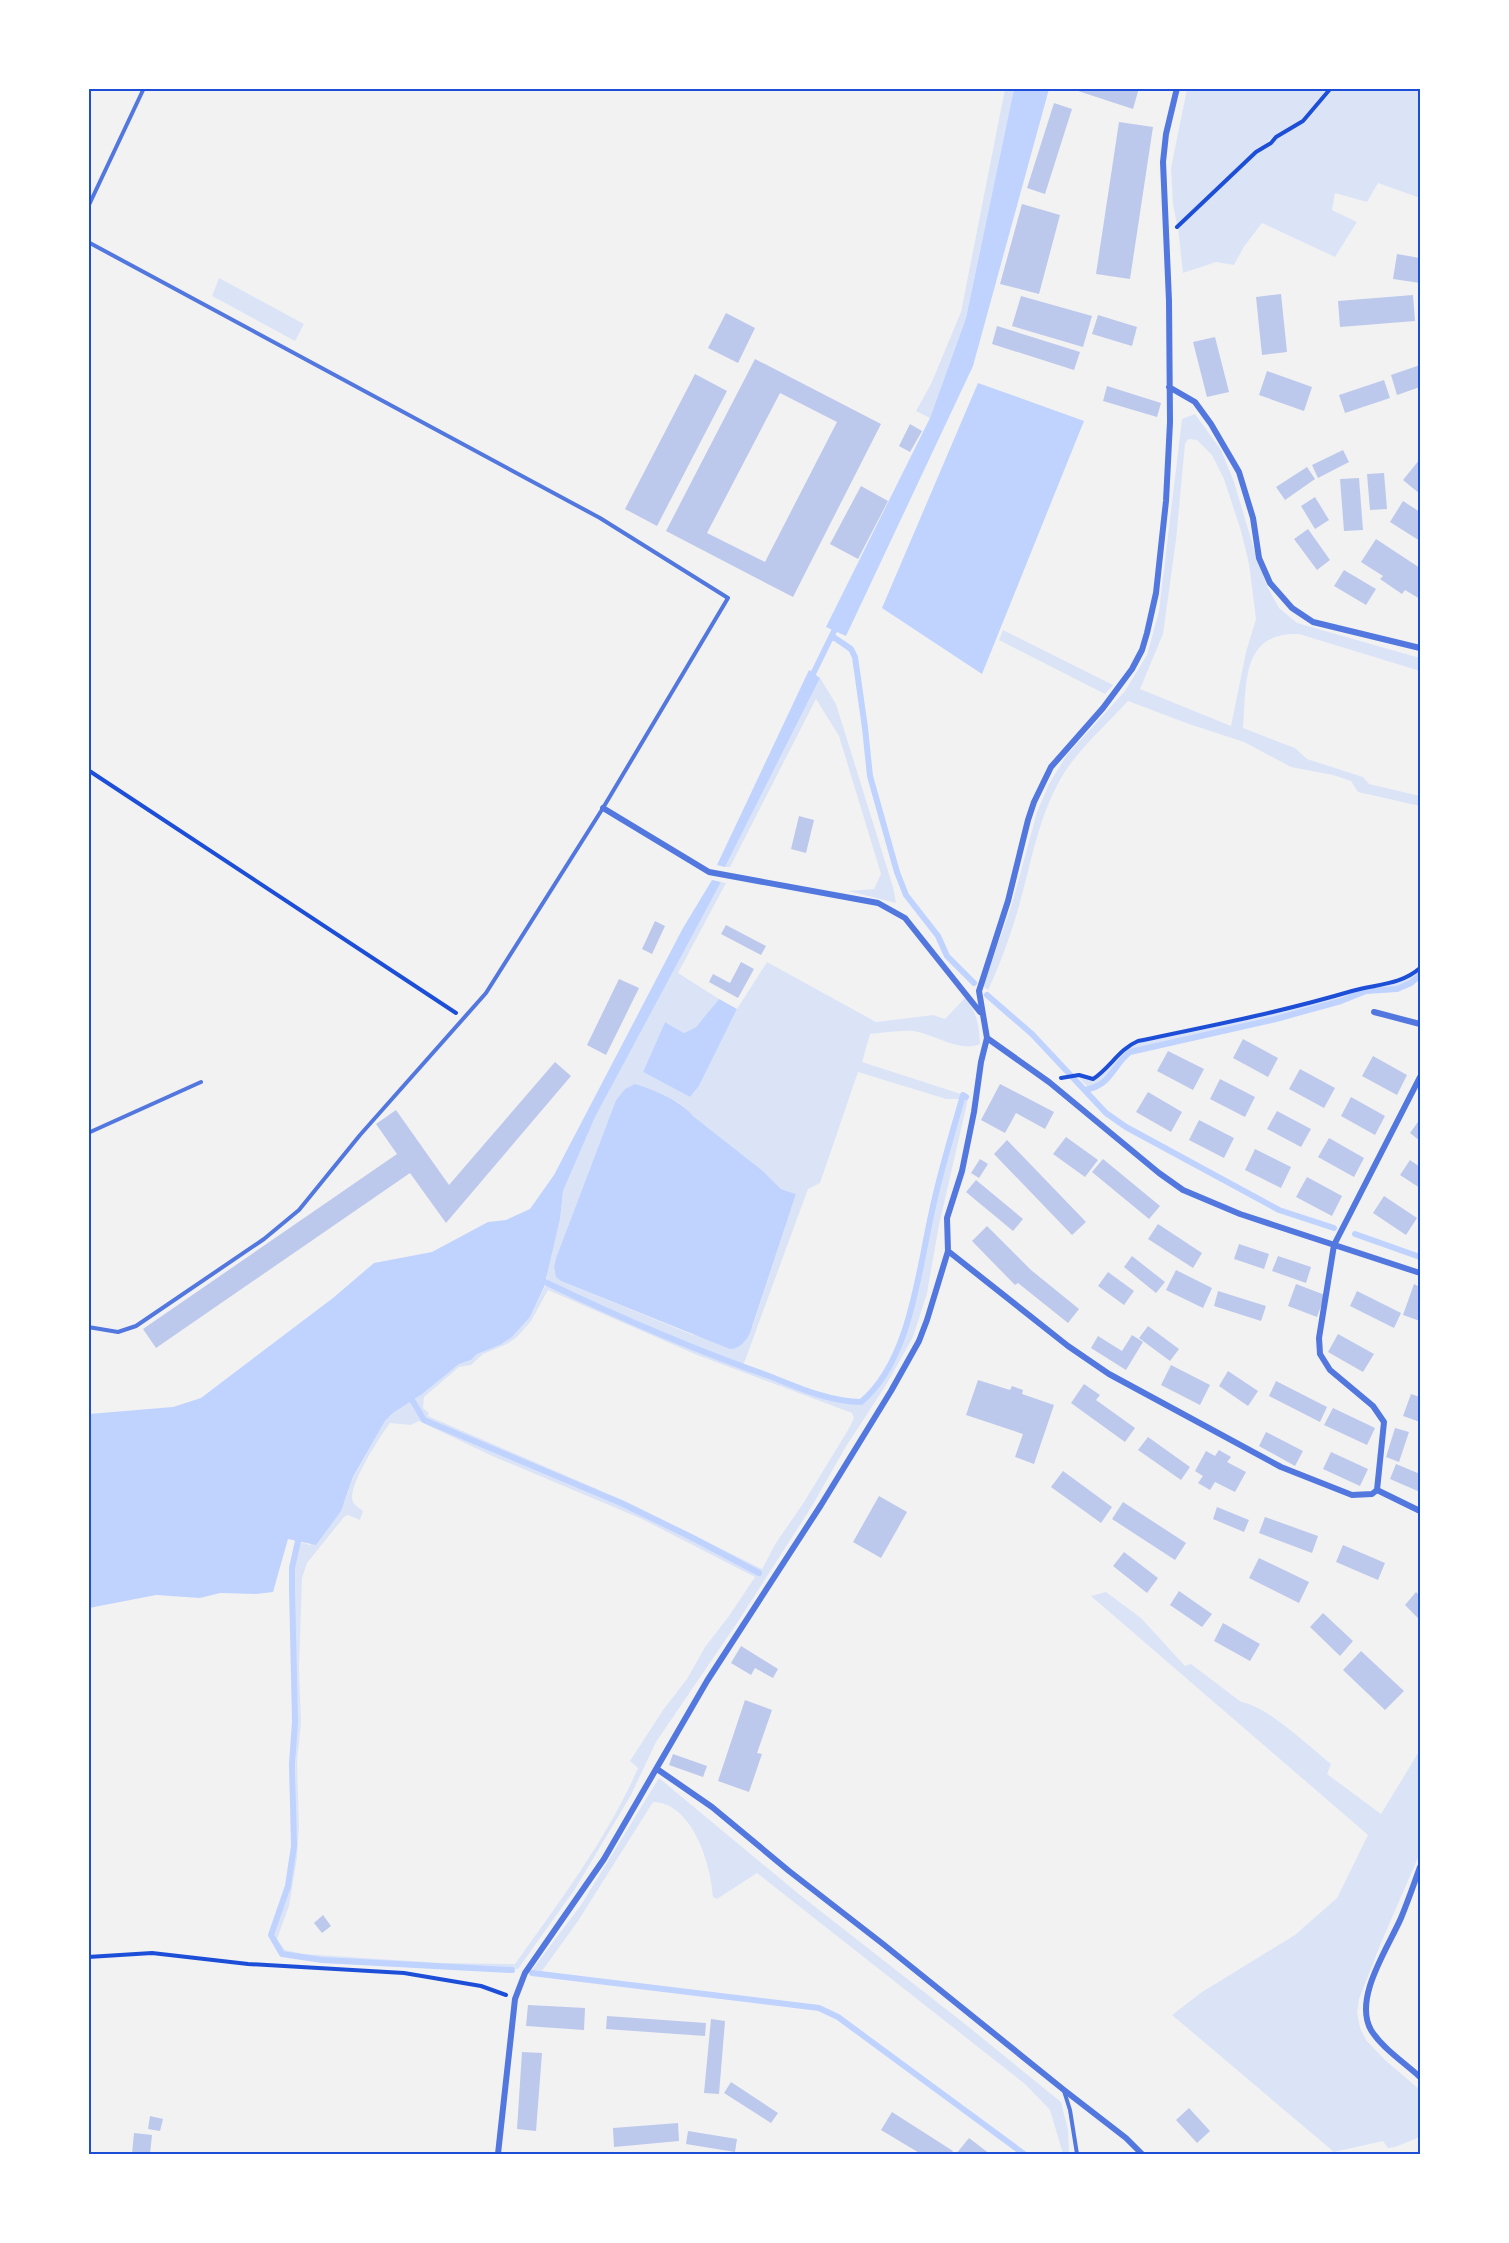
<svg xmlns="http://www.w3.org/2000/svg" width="1509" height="2243" viewBox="0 0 1509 2243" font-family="'Exo 2',sans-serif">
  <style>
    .green { fill: #dbe4f7; fill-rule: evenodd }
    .water { fill: #bfd3fe }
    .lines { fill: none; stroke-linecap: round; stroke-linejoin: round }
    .stream { stroke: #bfd3fe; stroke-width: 6 }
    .building { fill: #bdc9ec; fill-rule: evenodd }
    .path { stroke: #1d4ed8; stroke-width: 4 }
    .service { stroke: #5277de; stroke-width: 4 }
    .minor { stroke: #5277de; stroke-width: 6 }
    .neatline { fill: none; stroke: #1d4ed8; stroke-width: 2 }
  </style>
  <rect width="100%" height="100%" fill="#f2f2f2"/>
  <!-- green -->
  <path class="green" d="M1005,89h9l-48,229 -36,100 -14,-7 15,-27 30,-72z
    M1187,89h142l-21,25 -12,11 -21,10 -98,90 -4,-21 -2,-36z
    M1333,89h87v109l-42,-15 -11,19 -32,-9 -3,17 25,12 -22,35 -73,-34 -19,25 -9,17 -18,-3 -33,11 -5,-45 80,-75 15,-9 4,-6 27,-15z
    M219,278l85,46 -9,17 -83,-45z
    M1195,414l26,36 13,32 23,77 10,27 12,22 18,15 123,35v13l-121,-37c-59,-2 -52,51 -56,94l52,20 12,11 56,18 6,7 51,12v10l-62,-14 -7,-11 -18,-6 -42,-8 -47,-25 -55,-18 -61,-23c-21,23 -47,46 -64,72 -26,42 -33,93 -47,140 -8,26 -17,52 -29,77l-5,-4 29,-82 25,-92 12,-28 17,-28 59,-65 22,-36 12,-44 23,-192zM1188,439l9,1 15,15 12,24 17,52 8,33 7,55 -10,33 -15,74 -91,-37 23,-55 13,-94 9,-96z
    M1003,630l110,55 -8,9 -106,-54z
    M820,678l16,26 57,183 3,16 -48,-12 26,-2 7,-15 -42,-138 -23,-37 -86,168h-5z
    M721,882l5,1 -48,90 41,26 -23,28 -12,6 -19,-11 -22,50 47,25 9,-11 38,-77 30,-47 109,60 57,-7 12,4 20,-21c12,13 14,28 15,46 -21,9 -45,-10 -67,-13 -14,-1 -29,2 -43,3l-8,28 99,32 -2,5h-13l-88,-27 -38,111 -12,6 -65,177 -94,-38 -96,-44 -6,-4 -1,-7 14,-54 3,-28 32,-75zM625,1089c23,4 53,6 68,27l70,55 18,18 15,5 -43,131 -9,18 -51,-8 -132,-54 -5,-5 -2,-9 2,-9 60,-158z
    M1420,970v3l-10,9 -13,5 -32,3 -24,10 -65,17 -146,34c-16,11 -20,34 -42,36l-10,-10 16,4c16,-11 25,-30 44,-38 74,-15 146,-31 219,-51 22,-7 46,-7 63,-22z
    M964,1097l4,2 -29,126 -12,68 -14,44 -27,48 -41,63 -33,58 -73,114 -83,122 -25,53 -56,94 -57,80 -196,-10 -39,-6 -11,-18 17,-48 7,-41 -2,-278 6,-26 10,3 34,-42 9,-25 32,-57 8,-8 18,-12 13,20 197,84 140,69v-2l-114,-58 -221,-95 -12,-20 45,-35 12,-4 6,-6 23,-9 12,-8 18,-20 16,-33c39,19 289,132 316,119 8,-3 13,-13 18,-20 7,-11 16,-23 21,-35 17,-44 23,-99 34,-146 8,-35 19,-70 29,-105zM548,1290l149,65 155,58 2,5 -6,12 -44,72 -28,41 -14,26 -135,-67 -199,-86 1,-3 -6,-5 1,-11 35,-30 12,-2 12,-11 24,-10 10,-7 14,-16zM419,1421l71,34 152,64 113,58 -26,39 -24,31 -18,32 -24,31 -33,51 8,7c-31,71 -79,134 -123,196l-73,-1 -139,-9 -18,-4 -8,-11 12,-33 8,-48 2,-32 -2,-64 4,-39 -2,-55 3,-90 5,-15 37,-46 4,-2 12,5 3,-9c-3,-3 -8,-5 -10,-9 -7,-14 28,-67 37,-79l21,2z
    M1106,1592l35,26 44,48 6,-2 50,38c26,4 68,44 90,62l-4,10 54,40 39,-64v103l-39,90 -22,56 -2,14 3,15 6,12 19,20 35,30v47l-25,10 -7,1 -5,-7 -49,11 -162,-137 30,-23 93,-57 42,-37 31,-63 -277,-239z
    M659,1778l141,117 165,129 96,78 7,28 1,24h-6l-13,-44 -25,-26 -268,-211 -40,26 -4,-2c-2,-32 -20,-94 -60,-95l-75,119 -36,50 -10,-1 49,-65z"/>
  <!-- water -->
  <path class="water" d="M1014,89h35l-76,277 -127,270 -20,-9 104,-209 36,-100z
    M978,383l106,38 -102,253 -100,-66z
    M809,670l11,8 -95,189 -8,-2z
    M712,880l9,2 -126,235 -32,74 -3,28 -16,68 -14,30 -18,20 -12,8 -23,9 -6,6 -12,4 -37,30 -29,19 -8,8 -32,56 -12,34 -25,34 -28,-6 -15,53 -17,2 -36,-1 -20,5 -44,-3 -67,13v-194l84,-7 28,-9 132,-100 41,-35 58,-11 56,-30 18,-2 24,-11 24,-34 129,-247z
    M719,999l18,10 -38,77 -9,11 -47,-25 22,-50 19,11 12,-6z
    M635,1084c17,5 48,18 58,32l70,55 18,18 15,5 -46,139c-5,9 -9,15 -20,16l-169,-68 -5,-4 -2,-10 2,-9 60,-158 9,-11z"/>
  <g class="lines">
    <!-- stream -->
    <path class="stream" d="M832,636l19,13 4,8 10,71 5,48 27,96 9,23 32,41 9,20 27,27
      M810,680l27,-55
      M987,995l45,39 74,79 20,14 153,83 55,18
      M1085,1090c27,-5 27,-24 45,-38l146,-33 65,-18 25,-10 31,-2 14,-6 9,-8
      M1355,1234l65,23
      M545,1282c73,35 147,67 224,94 28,11 61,26 92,26 51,-42 58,-138 73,-200 8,-36 19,-71 29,-107l3,2
      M412,1400l12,20 197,83 70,34 68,36
      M298,1541l-6,27v20l3,134 -3,42 2,82 -6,40 -17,49 11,19 40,6 190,10
      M532,1973l287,35 19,9 186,137"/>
  </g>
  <!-- building -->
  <path class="building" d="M1069,88h70l-6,21z
    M1054,103l18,6 -27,85 -18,-6z
    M1119,122l34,5 -23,152 -34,-5z
    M1022,204l38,11 -21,79 -39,-10z
    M1397,254l23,4v25l-27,-4z
    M1281,294l6,58 -25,3 -6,-58z
    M1413,295l2,26 -75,6 -2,-26z
    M1021,296l71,20 -9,31 -71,-21z
    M726,313l29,15 -17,35 -30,-15z
    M1098,315l39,12 -5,19 -40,-12z
    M997,326l83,26 -6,18 -82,-26z
    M1215,337l14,55 -22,5 -14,-55z
    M755,359l126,65 -88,173 -127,-66zM780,393l57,29 -72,140 -58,-29z
    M1420,365v22l-23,8 -6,-20z
    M1267,371l45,16 -8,24 -45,-16z
    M695,374l32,17 -70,135 -32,-17z
    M1384,380l6,18 -45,15 -6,-18z
    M1107,386l54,17 -4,14 -54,-16z
    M910,424l12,7 -12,21 -11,-6z
    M1343,450l6,12 -31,16 -6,-13z
    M1420,459v35l-17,-14z
    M1307,467l8,12 -30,21 -9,-13z
    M1384,473l3,36 -17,1 -3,-36z
    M1359,478l4,52 -19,1 -4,-52z
    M861,486l27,15 -30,58 -28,-15z
    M1315,497l14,23 -14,9 -14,-23z
    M1403,501l17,11v29l-30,-19z
    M1308,529l22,31 -13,10 -23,-31z
    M1376,539l44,29v31l-15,-9 -3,4 -22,-15 3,-3 -22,-14z
    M1344,570l32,19 -10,16 -32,-19z
    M799,816l15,4 -8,33 -15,-4z
    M655,921l10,5 -13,28 -10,-5z
    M726,925l40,21 -5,9 -40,-21z
    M741,962l13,7 -16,29 -29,-16 4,-8 17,9z
    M619,979l20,9 -33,67 -19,-10z
    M1243,1039l35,19 -10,19 -35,-19z
    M1168,1051l36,18 -11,21 -36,-19z
    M1373,1056l34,19 -10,20 -35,-19z
    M555,1062l16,14 -125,147 -36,-50 -254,175 -13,-19 254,-175 -21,-30 20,-14 53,75z
    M1300,1069l35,19 -11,20 -35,-19z
    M1220,1079l35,18 -10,20 -35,-18z
    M1000,1084l54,28 -9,17 -29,-16 -11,20 -24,-13z
    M1148,1092l34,20 -11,20 -35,-20z
    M1351,1097l34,19 -10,19 -34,-19z
    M1277,1111l34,18 -10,18 -34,-18z
    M1420,1119v22l-10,-8z
    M1199,1120l35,18 -10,20 -35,-18z
    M1066,1137l32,23 -13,17 -32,-23z
    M1329,1138l35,20 -10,19 -36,-20z
    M1007,1140l79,82 -14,13 -78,-81z
    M1255,1149l36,18 -10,21 -36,-18z
    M980,1159l8,5 -9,14 -8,-5z
    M1103,1159l57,47 -11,13 -57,-47z
    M1410,1160l10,7v21l-20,-13z
    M1307,1177l35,19 -10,20 -36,-19z
    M976,1180l47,39 -10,12 -47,-39z
    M1384,1196l33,22 -11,17 -33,-22z
    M1158,1224l44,29 -9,15 -45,-29z
    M987,1226l44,44 48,39 -11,14 -50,-40 -3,2 -43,-44z
    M1239,1244l30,10 -5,15 -30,-10z
    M1132,1256l33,26 -9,11 -32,-26z
    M1278,1256l33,11 -5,16 -34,-12z
    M1176,1270l36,18 -9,20 -37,-18z
    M1108,1272l26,19 -10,14 -26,-19z
    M1296,1284l29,11 -8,22 -29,-11z
    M1414,1284l6,3v34l-17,-6z
    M1218,1291l48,15 -5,15 -47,-15z
    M1357,1291l44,22 -7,15 -44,-22z
    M1148,1326l31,23 -9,12 -31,-23z
    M1338,1334l36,20 -11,18 -35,-20z
    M1132,1335l11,7 -17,28 -35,-22 7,-12 24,15z
    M1171,1365l39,20 -10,20 -39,-20z
    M1228,1371l30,20 -10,15 -29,-20z
    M978,1380l32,10 2,-4 11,4 -1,4 32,11 -20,59 -19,-7 8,-23 -57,-19z
    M1276,1381l51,26 -7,15 -51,-26z
    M1084,1384l16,11 -4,5 39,28 -10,14 -54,-39z
    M1411,1394l9,3v25l-17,-6z
    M1333,1408l42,20 -8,17 -43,-20z
    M1395,1428l14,4 -10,30 -13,-5z
    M1266,1432l37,19 -8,15 -36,-20z
    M1148,1437l42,30 -9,13 -43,-30z
    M1219,1450l12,7 -4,5 19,10 -11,20 -20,-10 -5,8 -12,-7 5,-7 -8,-5 11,-20 9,5z
    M1331,1452l37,17 -8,17 -37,-17z
    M1396,1464l24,10v18l-30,-13z
    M1063,1471l49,36 -11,16 -50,-36z
    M879,1496l28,16 -26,46 -28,-16z
    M1123,1502l63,41 -11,17 -63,-41z
    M1217,1507l32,13 -5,12 -31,-13z
    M1265,1517l53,19 -6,17 -53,-20z
    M1343,1545l42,18 -7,17 -42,-18z
    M1124,1552l34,26 -11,15 -34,-27z
    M1259,1558l50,24 -10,21 -50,-25z
    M1179,1591l33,23 -10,13 -32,-22z
    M1416,1592l4,4v24l-15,-15z
    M1323,1613l30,28 -13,15 -30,-29z
    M1223,1623l37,21 -10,17 -36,-20z
    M741,1646l37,23 -5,9 -18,-10 -4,7 -20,-12z
    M1361,1651l43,40 -19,19 -42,-40z
    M745,1700l27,10 -15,43 5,1 -13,38 -31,-11z
    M673,1754l34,12 -4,11 -34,-12z
    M323,1915l8,11 -9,7 -8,-10z
    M528,2005l57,3 -1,22 -58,-4z
    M607,2016l99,7 -1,13 -99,-7z
    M711,2019l14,2 -6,73 -15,-1z
    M522,2052l20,1 -6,78 -19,-2z
    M731,2082l47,31 -7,10 -47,-30z
    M1189,2108l21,23 -13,12 -21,-23z
    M892,2112l61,39 -2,3h-30l-40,-24z
    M150,2116l13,3 -3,12 -12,-2z
    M678,2123l1,18 -65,6 -1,-19z
    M688,2131l49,8 -2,13 -49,-8z
    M134,2133l18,2 -2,19h-18z
    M969,2138l21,16h-34z"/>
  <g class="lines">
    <!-- path -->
    <path class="path" d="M1177,227l79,-75 15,-9 5,-6 27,-16 28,-33
      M88,770l368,243
      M1061,1078l18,-3 14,4c17,-11 26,-30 45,-38 72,-15 143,-29 214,-50 24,-7 49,-6 68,-23
      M88,1957l64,-4 96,11 156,9 77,13 25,9"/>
    <!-- service -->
    <path class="service" d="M88,207l56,-119
      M88,242l512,276 128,80 -125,210 -117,185 -126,142 -61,75 -35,29 -128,87 -18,6 -30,-5
      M88,1133l113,-51
      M1064,2091l6,19 7,44"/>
    <!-- minor -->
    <path class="minor" d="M1169,387l26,15 16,22 28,48 14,46 6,40 11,25 22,25 21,14 107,26
      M603,808l106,64 169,31 27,15 75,94
      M1374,1012l46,12
      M987,1038l62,44 110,91 24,17 57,24 180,59
      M948,1251l120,95 41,28 172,93 71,28 20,-1 5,-4 7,-68 -11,-16 -43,-36 -10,-16 -1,-16 15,-93 86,-168
      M1377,1490l43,21
      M657,1769l55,38 77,64 94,73 181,146 62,48 16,16
      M1420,1867c-6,17 -12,34 -19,51 -13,30 -48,80 -30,112 11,18 34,33 49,47
      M498,2154l17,-155 10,-26 79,-114 103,-178 114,-176 70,-114 28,-50 8,-21 21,-69 -1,-33 15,-47 12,-59 7,-50 6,-24 -8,-47 29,-90 20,-81 6,-18 17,-35 52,-59 29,-39 10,-19 5,-17 9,-40 10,-92 4,-79 -1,-121 -6,-139 3,-28 11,-46"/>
  </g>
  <!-- border -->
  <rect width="1509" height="2243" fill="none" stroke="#ffffff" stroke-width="180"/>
  <rect x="90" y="90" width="1329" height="2063" class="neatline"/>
</svg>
